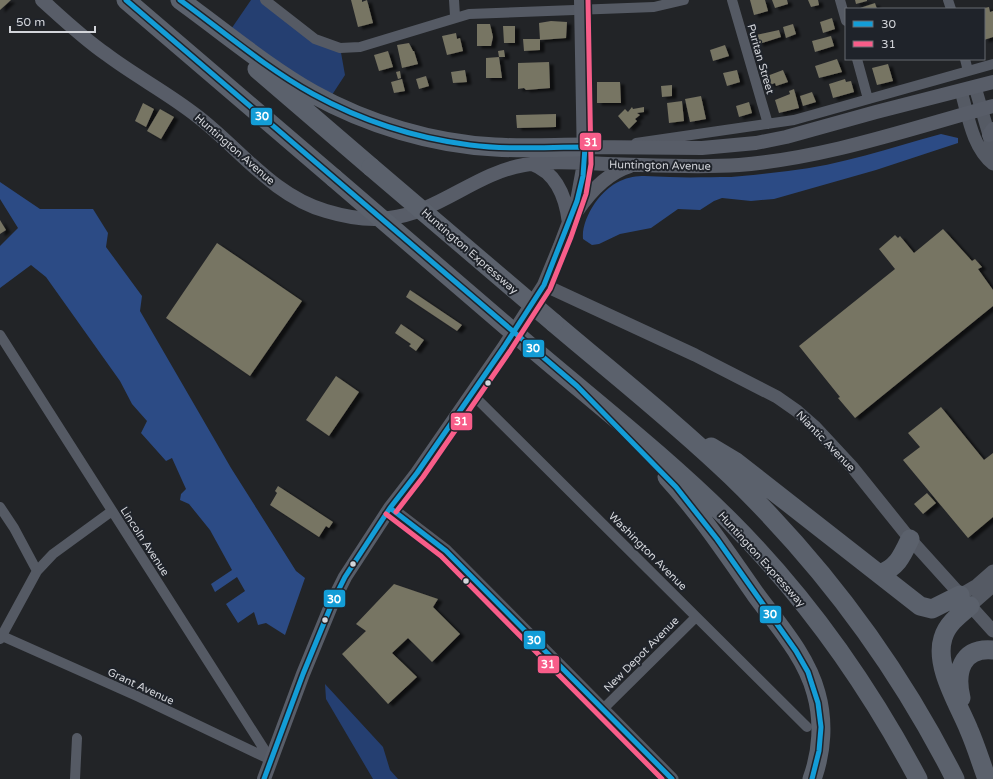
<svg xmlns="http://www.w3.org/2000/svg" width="993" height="779" viewBox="0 0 993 779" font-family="'Varela Round',sans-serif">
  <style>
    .green { fill: #253f71 }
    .forest { fill: #2c4b85 }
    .building { fill: #777463; filter: url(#shadow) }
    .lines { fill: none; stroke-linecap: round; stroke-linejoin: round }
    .minor { stroke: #555a64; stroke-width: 10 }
    .tertiary { stroke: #555a64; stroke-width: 13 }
    .secondary { stroke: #585d68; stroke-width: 14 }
    .motorway { stroke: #5b616c; stroke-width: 19 }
    .motorway-bridge { stroke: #5b616c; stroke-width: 19 }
    .bus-1-casing { stroke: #1f232a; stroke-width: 8 }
    .bus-2-casing { stroke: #1f232a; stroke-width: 8 }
    .bus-1 { stroke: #139dd7; stroke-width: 5 }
    .bus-2 { stroke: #f85d89; stroke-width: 5 }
    .bus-dot { fill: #d3d5da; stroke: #1f232a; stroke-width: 1.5 }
    .labels { text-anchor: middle; stroke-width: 4; stroke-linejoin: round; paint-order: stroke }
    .street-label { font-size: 11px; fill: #d3d5da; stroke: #1f232a }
    .line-badge { stroke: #1f232a; stroke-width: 1.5 }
    .badge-label { font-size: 11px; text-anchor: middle; font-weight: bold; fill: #fff }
  </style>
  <defs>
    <filter id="shadow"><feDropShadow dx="4.5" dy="2.5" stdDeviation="1" flood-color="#0009"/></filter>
  </defs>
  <rect width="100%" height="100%" fill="#222427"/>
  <!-- green -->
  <path class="green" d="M251,0h15l48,38 26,9 5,28 -17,26 -103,-63z
    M325,684l58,63 7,23 8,9h-25l-47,-80z"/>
  <!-- forest -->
  <path class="forest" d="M941,134l17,4v5l-82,27 -102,29 -23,2 -29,-3 -8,3 -14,9 -22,-1 -27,19 -31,6 -21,10 -7,1 -9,-6c-2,-21 18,-50 37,-58 17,-8 32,-4 50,-4 20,1 41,0 61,0 19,-1 38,-4 57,-6 53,-6 102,-23 153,-37z
    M0,182l40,27h53l15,24 -2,14 36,49 -2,15 91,157 65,103 9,7 -20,57 -19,-12 -8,2 -4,-13 -16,11 -12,-19 19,-13 -8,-14 -22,15 -4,-8 21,-14 -22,-40 -21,-26 -9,-4 1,-6 5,-5 -14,-31 -6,3 -25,-28 6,-12 -15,-17 -12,-23 -74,-104 -15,-12 -31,23v-42l18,-18 -18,-29z"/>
  <!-- building -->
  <path class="building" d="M0,0h11l-11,10z
    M351,0h11v2l5,-2 6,23 -15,4z
    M750,0h15l3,11 -14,4z
    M772,0h15l1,4 -13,4z
    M808,0h10l1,5 -8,2z
    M855,0h12v1l-11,3z
    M875,3l2,6h-20z
    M989,7l1,5 3,-1v26l-9,3v-32z
    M832,18l3,11 -12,4 -3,-11z
    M551,21l16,1 -1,16 -26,2 -1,-17z
    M477,24h13l3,13 -2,9h-14z
    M793,24l3,10 -10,4 -3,-11z
    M503,26h12v17h-11z
    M779,30l2,7 -22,7 -3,-9z
    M456,33l1,6 3,-1 3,13 -16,4 -5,-19z
    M831,36l3,10 -19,6 -3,-11z
    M523,39h17v11l-16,1z
    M409,43l4,8h1l4,13 -16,4 -5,-23z
    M725,45l4,11 -16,5 -3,-11z
    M504,50l1,7h-6l-1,-6z
    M388,51l5,16 -14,4 -5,-16z
    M499,57l3,21h-16v-20z
    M837,59l5,13 -23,6 -4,-12z
    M549,62l1,26 -24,2 -2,-2 -6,1v-26z
    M888,64l5,17 -16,4 -5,-17z
    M465,70l2,12 -14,1 -2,-11z
    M737,70l3,12 -13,4 -4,-13z
    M783,70l5,12 -12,4 -1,-3 -5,2 -3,-9z
    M400,71l1,7 -3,1 -2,-7z
    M426,76l3,10 -10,3 -3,-10z
    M402,79l3,12 -11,2 -3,-11z
    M845,79l1,3 5,-1 3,11 -21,6 -4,-14z
    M597,82h23l1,21h-24z
    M672,85v11l-10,1 -1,-11z
    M794,89l5,19 -20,5 -4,-13 15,-6 -1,-3z
    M812,92l4,10 -13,4 -3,-10z
    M701,96l5,23 -16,3 -5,-23z
    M682,101l2,20 -15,2 -2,-20z
    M749,102l3,11 -13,4 -3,-11z
    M143,103l11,6 -8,18 -11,-6z
    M632,107l1,2 11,-2v5l-7,1 3,2 -5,4 2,2 -8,8 -11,-13 7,-7 3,3z
    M160,109l14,8 -13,22 -14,-8z
    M556,114v13l-39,1 -1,-13z
    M0,220l6,10 -6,4z
    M943,229l29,32 3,-2 7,8 -4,2 15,21v16l-138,112 -17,-20 2,-1 -41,-51 96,-77 -16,-20 16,-14 3,3 2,-2 14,17z
    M217,243l85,58 -52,75 -84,-58z
    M410,290l52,35 -5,6 -51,-34z
    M401,324l23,16 -8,11 -7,-5 2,-2 -16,-11z
    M336,376l23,16 -30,44 -23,-16z
    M941,407l43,53 9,-7v64l-25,21 -65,-78 17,-13 -12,-14z
    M278,486l55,36 -4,6 -3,-2 -7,11 -49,-32 7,-12 -2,-2z
    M927,493l9,10 -13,11 -9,-10z
    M394,584l44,15 -5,8 27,27 -28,28 -24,-24 -16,15 25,24 -29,27 -46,-50 24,-23 -10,-7z"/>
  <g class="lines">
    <!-- minor -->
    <path class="minor" d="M265,0l50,39 25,9 20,-1 109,-33 185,-7 30,-7
      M454,0l1,16
      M732,0l36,124
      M840,0l6,21
      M948,0l3,9
      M857,59l11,40
      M965,59l3,12
      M636,143l158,-23 199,-56
      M0,335l271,425
      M472,394l335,333
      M0,507l14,21 23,43
      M0,635l139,62 132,63
      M0,639l37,-68 16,-17 59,-43
      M603,709l93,-92
      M75,779l2,-41"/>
    <!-- tertiary -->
    <path class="tertiary" d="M975,87l14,48 4,20
      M961,91c7,24 11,56 32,73
      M544,285l151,70 82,42 20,14 17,15 39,42 57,71 83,92
      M390,508l56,43 226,228
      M960,595l17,-10 16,-14
      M970,606l23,-20"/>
    <!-- secondary -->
    <path class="secondary" d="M42,0c21,19 41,38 64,54 29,22 62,39 91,62 42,32 76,80 129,95 20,6 42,10 63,7 48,-5 87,-45 135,-53 27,-5 57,-2 84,-1 43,1 87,4 131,1 87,-7 170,-36 254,-59
      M989,135l4,-6
      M585,147l117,1 54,-5 30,-6 90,-25 117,-30
      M532,164c25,9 34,34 37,59
      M577,211c13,-19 30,-38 53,-45
      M264,779l39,-105 30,-73 12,-24 45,-69 27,-35 87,-126 40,-62 16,-39 17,-45 7,-38 -3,-163"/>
    <!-- motorway -->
    <path class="motorway" d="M126,0l208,178
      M180,0c43,31 87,68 133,94 54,30 120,50 182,53 30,2 60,0 90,0
      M257,69l114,98
      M554,323c60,51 121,99 177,153 91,88 167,190 224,303
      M533,349c66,56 136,111 197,172 76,76 138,164 188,258
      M711,447l25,15 184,144 12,3 28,-14
      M667,477c33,36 61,78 89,118 22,30 50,61 60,98 8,28 6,59 -4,86
      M879,574c18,-6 23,-18 31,-35
      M970,606c-11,9 -23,18 -27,32 -9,28 16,67 26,92 7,16 12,33 18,49
      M961,698c-6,-25 0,-51 32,-48"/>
    <!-- motorway-bridge -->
    <path class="motorway-bridge" d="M371,167l183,156
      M334,178l199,171"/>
    <!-- bus-1 casing -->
    <g class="bus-1-casing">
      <path id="bus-1" d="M126,0l451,386 99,101 41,52 79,112 12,21 10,31 3,24 -2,24 -7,28
        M180,0c44,32 86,68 133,94 49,27 102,44 157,51 38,5 77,2 115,2l-2,29 -6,25 -33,84 -40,62 -87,126 -27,35 -45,69 -12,24 -30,73 -39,105
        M390,508l56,43 226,228"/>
    </g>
    <!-- bus-2 casing -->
    <g class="bus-2-casing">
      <path id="bus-2" d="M396,512l27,-35 87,-126 40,-62 21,-52 15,-43 5,-30 -3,-164
        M386,514l55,42 221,223"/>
    </g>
    <!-- bus-1 -->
    <use href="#bus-1" class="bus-1"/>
    <!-- bus-2 -->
    <use href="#bus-2" class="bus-2"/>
  </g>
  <!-- markers -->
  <g class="bus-dot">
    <circle cx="488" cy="383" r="3.5"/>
    <circle cx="353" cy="564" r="3.5"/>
    <circle cx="466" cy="581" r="3.5"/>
    <circle cx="325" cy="620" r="3.5"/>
  </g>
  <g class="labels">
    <!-- street labels -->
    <g class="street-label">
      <text transform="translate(761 59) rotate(74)" y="4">Puritan Street</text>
      <text transform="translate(235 149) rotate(41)" y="4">Huntington Avenue</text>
      <text transform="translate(660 165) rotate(1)" y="4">Huntington Avenue</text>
      <text transform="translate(470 251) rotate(41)" y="4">Huntington Expressway</text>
      <text transform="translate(826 441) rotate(46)" y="4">Niantic Avenue</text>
      <text transform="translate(145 541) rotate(57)" y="4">Lincoln Avenue</text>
      <text transform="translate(648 551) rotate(45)" y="4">Washington Avenue</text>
      <text transform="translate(762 559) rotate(48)" y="4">Huntington Expressway</text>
      <text transform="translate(641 654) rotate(-45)" y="4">New Depot Avenue</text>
      <text transform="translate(141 686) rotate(25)" y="4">Grant Avenue</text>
    </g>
  </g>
  <g class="line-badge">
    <rect x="250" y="107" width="23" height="19" rx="4" fill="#139dd7"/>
    <rect x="579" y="132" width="23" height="19" rx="4" fill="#f85d89"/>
    <rect x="522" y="339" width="23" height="19" rx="4" fill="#139dd7"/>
    <rect x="450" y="412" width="23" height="19" rx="4" fill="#f85d89"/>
    <rect x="323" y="589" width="23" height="19" rx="4" fill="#139dd7"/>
    <rect x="759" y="605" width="23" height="19" rx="4" fill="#139dd7"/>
    <rect x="523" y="630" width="23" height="20" rx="4" fill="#139dd7"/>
    <rect x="537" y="655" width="23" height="19" rx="4" fill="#f85d89"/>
  </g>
  <g class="badge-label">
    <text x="262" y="120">30</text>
    <text x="591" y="146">31</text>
    <text x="533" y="352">30</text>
    <text x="461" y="425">31</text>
    <text x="334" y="603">30</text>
    <text x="770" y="618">30</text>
    <text x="534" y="644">30</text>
    <text x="548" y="668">31</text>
  </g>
  <!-- legend -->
  <rect x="845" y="8" width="140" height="52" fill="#1f232a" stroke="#676a70"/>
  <rect x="853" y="21" width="20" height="6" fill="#139dd7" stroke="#676a70"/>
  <text x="881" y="28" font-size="12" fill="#d3d5da">30</text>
  <rect x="853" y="41" width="20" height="6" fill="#f85d89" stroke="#676a70"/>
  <text x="881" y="48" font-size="12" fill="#d3d5da">31</text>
  <!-- scale -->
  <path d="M10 26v6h85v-6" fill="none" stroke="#d3d5da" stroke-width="2"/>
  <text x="16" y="26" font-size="12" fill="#d3d5da" stroke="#1f232a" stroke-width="3" paint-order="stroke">50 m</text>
</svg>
